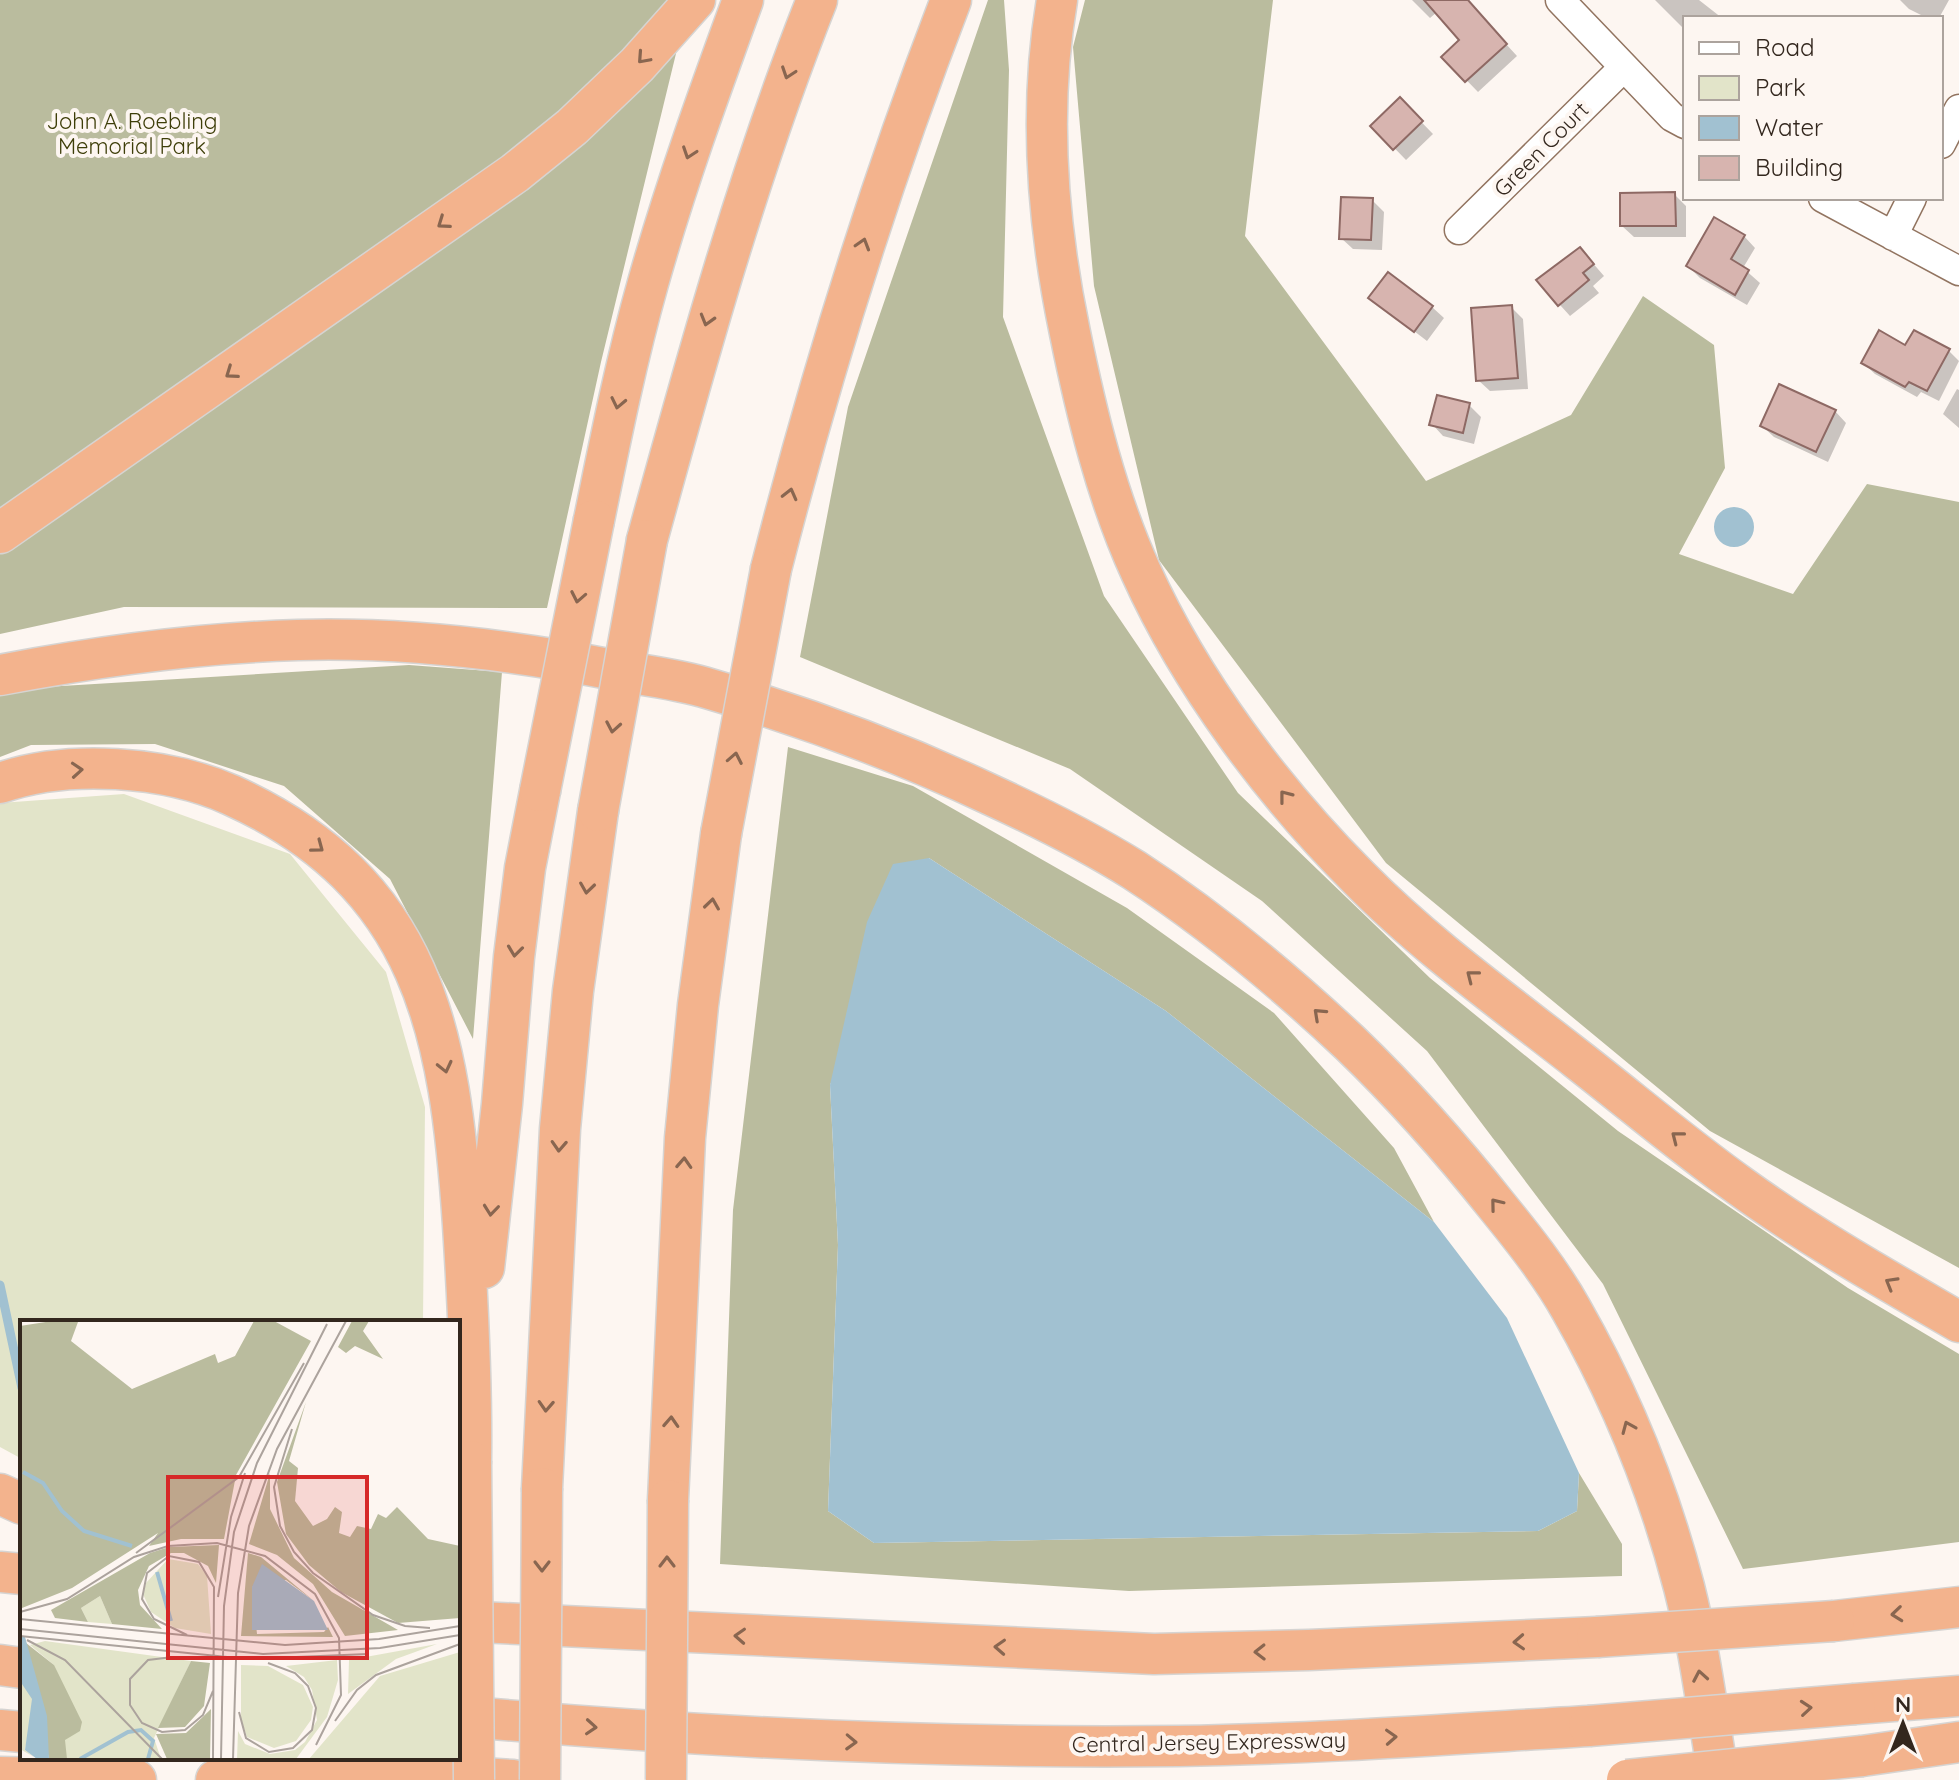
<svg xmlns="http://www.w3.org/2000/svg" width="1959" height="1780" viewBox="0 0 1959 1780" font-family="Quicksand,sans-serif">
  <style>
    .green { fill: #e2e4c9 }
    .forest { fill: #babc9e }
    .water { fill: #a1c1d1 }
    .shadow { fill: #0003 }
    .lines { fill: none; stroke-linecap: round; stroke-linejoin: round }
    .stream { stroke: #a1c1d1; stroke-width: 9 }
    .building { fill: #d7b4af; stroke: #8e6964; stroke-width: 2 }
    .minor-casing { stroke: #927460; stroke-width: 31 }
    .highway-casing { stroke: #d6d4d2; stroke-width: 43 }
    .minor { stroke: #fff; stroke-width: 28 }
    .highway { stroke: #f3b38d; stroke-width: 40 }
    .highway-bridge-casing { stroke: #d6d4d2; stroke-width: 43; stroke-linecap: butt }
    .highway-bridge { stroke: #f3b38d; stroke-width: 40 }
    .oneway { stroke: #896650 }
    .labels { text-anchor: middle; stroke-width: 8; stroke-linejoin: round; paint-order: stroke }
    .park-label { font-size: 22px; fill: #3e3e09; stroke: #fdf6f1 }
    .street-label { font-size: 22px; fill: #33271e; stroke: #fdf6f1 }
    .inset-river { fill: none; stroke: #a1c1d1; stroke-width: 4 }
    .inset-road { fill: none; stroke: #aca39d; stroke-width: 2 }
    .view { fill: #d62828; fill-opacity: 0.15; stroke: #d62828; stroke-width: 4 }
    .inset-edge { fill: none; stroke: #33271e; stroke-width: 4 }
  </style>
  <rect width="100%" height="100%" fill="#fdf6f1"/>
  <!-- green -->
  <path class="green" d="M124,794l166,60 96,118 39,135 -2,215h-401v137l-22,-12v-644z"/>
  <!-- forest -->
  <path class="forest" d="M0,0h673l8,33 -80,329 -54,246 -423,-1 -124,27z
    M988,0h16l5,70 -6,247 101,279 134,197 192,185 188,153 230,157 111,66v188l-216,27 -140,-285 -176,-233 -165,-150 -192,-132 -270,-112 48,-250z
    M1085,0h188l-28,236 181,245 145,-66 72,-119 71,49 11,123 -46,86 114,40 74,-110 92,18v766l-249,-137 -324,-268 -227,-303 -65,-274 -21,-239z
    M409,665l93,7 -29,367 -83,-160 -106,-93 -129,-42 -124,1 -31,12v-64l12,-4z
    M788,747l125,39 214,122 147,105 120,135 40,74 -268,-211 -237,-153 -99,227 8,160 -10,266 46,32 664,-12 39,-20 2,-38 43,71v32l-493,15 -409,-27 13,-354z"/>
  <!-- water -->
  <path class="water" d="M1714 527a20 20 0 1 1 40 0a20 20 0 1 1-40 0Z
    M929,858l237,153 268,211 73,96 72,155 -2,38 -39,20 -664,12 -46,-32 10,-266 -8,-160 37,-163 26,-58z"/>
  <!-- shadow -->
  <path class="shadow" d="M1412,0h44l39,32 22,24 -39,36 -34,-35 18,-17 -25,-28 -7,6z
    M1655,0h44l23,18h-37v12z
    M1900,0h49l-10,18h-12l-18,-9z
    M1400,100l33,34 -27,26 -33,-34z
    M1674,194l12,12v31h-52l-12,-11z
    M1372,200l12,12 -2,38 -29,-1 -12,-11z
    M1744,236l11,12 -12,20 17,15 -13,22 -47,-27 -12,-12z
    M1591,261l13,15 -11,10 6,7 -29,23 -28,-31z
    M1371,298l61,9 12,11 -17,23z
    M1511,307l12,12 5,70 -38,2 -12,-11z
    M1914,332l35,19 10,10 -20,40 -18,-9 -4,5 -42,-23 -12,-11 43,-16z
    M1957,389l2,1v38l-16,-14z
    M1469,405l12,12 -7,27 -31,-8 -11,-12z
    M1835,411l11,12 -18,39 -54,-25 -12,-11z"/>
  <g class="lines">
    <!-- stream -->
    <path class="stream" d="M0,1285l22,103"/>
  </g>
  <!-- building -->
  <path class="building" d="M1424,0h44l39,44 -42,38 -24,-25 18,-17z
    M1400,97l23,24 -30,29 -23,-24z
    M1675,192l1,34h-56v-33z
    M1341,197l32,1 -2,42 -32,-1z
    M1714,217l31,18 -14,24 18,11 -14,25 -49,-29z
    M1580,247l14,17 -11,9 6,7 -31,26 -22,-26z
    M1388,272l45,34 -19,26 -46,-34z
    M1512,305l6,73 -42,3 -5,-73z
    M1879,330l26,15 9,-15 36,19 -23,42 -18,-9 -4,5 -44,-24z
    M1779,384l57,26 -20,42 -56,-26z
    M1437,395l33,8 -7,30 -34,-8z"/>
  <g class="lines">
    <!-- minor casing -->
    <g class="minor-casing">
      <path id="minor" d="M1560,0l112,117 13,7
        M1941,144l18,-35
        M1823,198l136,73
        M1459,230l165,-163
        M1893,236l19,-38"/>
    </g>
    <!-- highway casing -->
    <g class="highway-casing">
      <path id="highway" d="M1057,0c-19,111 -10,223 13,333 16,79 37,165 71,239 50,111 132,220 218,306 66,67 144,123 218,181 54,42 107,87 163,127 69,50 145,93 219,136
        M594,520c16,-79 32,-159 54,-237 27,-96 61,-190 95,-283
        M0,533l515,-360 57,-46 65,-62 58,-65
        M647,540c50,-182 100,-364 170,-540
        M771,569c50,-196 107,-380 180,-569
        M0,675c99,-19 197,-32 298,-35 107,-3 216,10 321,31 30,5 62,9 91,18 96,28 190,63 281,106 48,22 98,47 143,75 77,50 149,110 216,173 53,51 101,105 147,163 26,32 54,67 74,103 49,86 88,182 113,278 16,63 24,129 35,193
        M0,783c68,-24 166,-17 231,12 194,88 219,238 232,430 5,79 9,157 8,236
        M484,1268l18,-164 12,-147 11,-89 15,-77
        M542,1488l18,-359 13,-138 25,-180
        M0,1494l22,10
        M668,1500l17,-362 13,-133 23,-171
        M0,1572l22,2
        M458,1621l696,33 155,-4 288,-13
        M1834,1621l125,-14
        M0,1665l22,3
        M1855,1704l104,-8
        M458,1716c239,21 479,33 720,30 137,-2 274,-12 411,-20
        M0,1730l22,2
        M1862,1756l97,-14
        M267,1758l166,17 80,5
        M0,1777l136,3
        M216,1780l88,-3"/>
    </g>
    <!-- minor -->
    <use href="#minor" class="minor"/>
    <!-- highway -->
    <use href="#highway" class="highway"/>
    <!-- highway-bridge casing -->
    <g class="highway-bridge-casing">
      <path id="highway-bridge" d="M540,791l54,-271
        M598,811l49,-271
        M721,834l50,-265
        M471,1461l3,319
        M1597,1637l237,-16
        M1589,1726l266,-22
        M540,1780l2,-292
        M666,1780l2,-280
        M1627,1780l235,-24"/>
    </g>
    <!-- highway-bridge -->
    <use href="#highway-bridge" class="highway-bridge"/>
  </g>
  <!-- one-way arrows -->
  <defs><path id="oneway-chevron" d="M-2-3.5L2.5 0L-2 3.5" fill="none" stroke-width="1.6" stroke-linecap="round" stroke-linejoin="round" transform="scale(2)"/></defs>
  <g class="oneway">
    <use href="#oneway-chevron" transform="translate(643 58) rotate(132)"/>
    <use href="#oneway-chevron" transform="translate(788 73) rotate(109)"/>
    <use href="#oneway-chevron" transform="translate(689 153) rotate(109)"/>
    <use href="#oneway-chevron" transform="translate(443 223) rotate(145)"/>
    <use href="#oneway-chevron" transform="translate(863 244) rotate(-73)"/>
    <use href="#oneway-chevron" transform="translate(707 320) rotate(106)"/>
    <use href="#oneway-chevron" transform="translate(231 373) rotate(145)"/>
    <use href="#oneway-chevron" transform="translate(618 403) rotate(102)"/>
    <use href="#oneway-chevron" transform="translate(790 494) rotate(-76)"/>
    <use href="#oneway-chevron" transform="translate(578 597) rotate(101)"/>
    <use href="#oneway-chevron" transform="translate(613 727) rotate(100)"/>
    <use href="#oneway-chevron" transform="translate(735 758) rotate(-79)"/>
    <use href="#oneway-chevron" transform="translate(77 770) rotate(-4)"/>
    <use href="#oneway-chevron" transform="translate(1285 796) rotate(-128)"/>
    <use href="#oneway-chevron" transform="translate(318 847) rotate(37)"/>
    <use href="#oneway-chevron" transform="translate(587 888) rotate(98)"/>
    <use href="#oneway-chevron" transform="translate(712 904) rotate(-82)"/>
    <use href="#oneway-chevron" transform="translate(515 951) rotate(97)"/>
    <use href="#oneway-chevron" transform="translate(1472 976) rotate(-142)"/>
    <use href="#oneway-chevron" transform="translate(1319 1014) rotate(-137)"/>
    <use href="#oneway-chevron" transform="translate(445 1067) rotate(77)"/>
    <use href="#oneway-chevron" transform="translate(1677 1137) rotate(-142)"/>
    <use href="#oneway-chevron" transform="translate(559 1146) rotate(93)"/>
    <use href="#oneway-chevron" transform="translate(684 1163) rotate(-87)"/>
    <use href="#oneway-chevron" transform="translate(1496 1204) rotate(-129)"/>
    <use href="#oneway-chevron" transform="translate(491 1210) rotate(96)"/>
    <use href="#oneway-chevron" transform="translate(1891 1283) rotate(-150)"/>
    <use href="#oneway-chevron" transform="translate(546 1406) rotate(93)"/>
    <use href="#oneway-chevron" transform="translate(671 1422) rotate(-87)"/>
    <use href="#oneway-chevron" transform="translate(1628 1427) rotate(-113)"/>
    <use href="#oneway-chevron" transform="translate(667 1562) rotate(-90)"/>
    <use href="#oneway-chevron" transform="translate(542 1566) rotate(90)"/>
    <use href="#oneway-chevron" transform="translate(1897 1614) rotate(174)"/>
    <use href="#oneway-chevron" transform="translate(740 1636) rotate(-177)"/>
    <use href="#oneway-chevron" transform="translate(1519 1642) rotate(177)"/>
    <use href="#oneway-chevron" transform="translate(1000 1647) rotate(-177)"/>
    <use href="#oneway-chevron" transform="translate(1260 1652) rotate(179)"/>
    <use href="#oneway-chevron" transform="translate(1700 1676) rotate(-100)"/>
    <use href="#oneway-chevron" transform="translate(1806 1708) rotate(-5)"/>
    <use href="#oneway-chevron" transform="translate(591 1727) rotate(4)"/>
    <use href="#oneway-chevron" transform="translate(1391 1737) rotate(-3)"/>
    <use href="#oneway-chevron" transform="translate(851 1742) rotate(2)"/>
  </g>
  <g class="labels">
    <!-- park labels -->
    <g class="park-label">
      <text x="132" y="129">John A. Roebling<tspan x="132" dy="25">Memorial Park</tspan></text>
    </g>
    <!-- street labels -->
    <g class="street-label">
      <text transform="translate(1541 149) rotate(-45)" y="8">Green Court</text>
      <text transform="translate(1209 1742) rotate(-1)" y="8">Central Jersey Expressway</text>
    </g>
  </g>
  <!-- overview -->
  <g transform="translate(20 1320)">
    <rect width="440" height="440" fill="#fdf6f1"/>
    <path d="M148,239l30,5 9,12 4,58 -36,-6 -24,-16 -8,-18 3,-11zM80,276l12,28 -24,-2 -7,-14zM25,321l146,20 -37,77 7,21h-99l-34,-25 -3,16 9,7 -14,-8v-96l34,12 -24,-20zM417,324l-41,15 -48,35 1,-34zM440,332v107h-151l71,-83zM317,340l1,20 -11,37 -31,42h-59l1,-28 7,13 25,10 25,-4 10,-8 12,-22 -5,-30 -8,-13 -18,-11zM221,345l27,1 35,19 10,22 -2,13 -15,21 -22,7 -27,-11 -6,-18z" fill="#e2e4c9"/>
    <path d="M32,1l26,1 -7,19 61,48 83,-35 3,9 17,-7 19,-35h20l37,20 -75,134 -12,64h-43l-32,7 9,-13 -86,55 -50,20 -2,-282zM332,1h17l-6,10 20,28 -28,-13 -9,7 -8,-6zM286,82l-17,59 9,7 -3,33 18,25 14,-7 8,-12 7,5 -3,21 11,4 7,-11 14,3 7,-15 8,4 11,-11 31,32 32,7v72l-62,5 -57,-31 -32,-27 -23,-31 -9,-52zM250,153v36l24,49 38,34 66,38 -53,6 -32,-52 -36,-29 -28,-11zM199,225l-3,38 -8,-17 -24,-13h-13l-22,13 -11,24 2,15 22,24 -50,-5 -12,-28 -19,12 7,14 -33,-4 -4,-8 99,-57 19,-6zM228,233l13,4 53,44 -28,-21 -34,7 5,47 67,-2 4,-5 5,10 -92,-1zM6,323l28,22 28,57 -2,9 -15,9 2,19h-18zM171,341l19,2 -6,43 -19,21 -27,1zM191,389l-1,50h-43l-11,-25 30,-1z" fill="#babc9e"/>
    <path d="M242,244l52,37 14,29h-76v-43zM0,316l5,1 22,79 2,43h-12l-12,-9 7,-51 -12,-18z" fill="#a1c1d1"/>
    <path class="inset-river" d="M3,152l20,11 19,28 22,20 48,15M137,252l14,49M60,439l48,-27 13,-2 12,11 -5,18"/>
    <path class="inset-road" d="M272,109l-18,58 6,39 14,26 19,21 60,42 32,11 25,2M116,233l103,-76 65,-114M198,277l13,-80 14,-44M0,292l47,-13 67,-42 34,-11 49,-3 48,13 50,38 24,44 2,57 -25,50M0,299l265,26 94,-6 81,-13M0,309l243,25 117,-6 80,-13M167,315l-33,-16 -12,-20 5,-26 22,-17 30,6 15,25 -1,172M0,316l227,23 121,-5M7,320l38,20 97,99M153,337l-25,3 -18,19v26l12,18 20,9 23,-2 18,-15 10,-24M219,392l7,26 23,14 24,-4 19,-18 4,-22 -8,-22 -13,-13 -27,-10M315,401l22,-31 19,-15 84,-31M201,439l3,-153 10,-74 23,-69 70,-139M213,439l5,-166 11,-67 28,-77 69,-128"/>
    <path class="view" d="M148,157h199v181h-199z"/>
    <rect width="440" height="440" class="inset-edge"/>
  </g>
  <!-- legend -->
  <rect x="1683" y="16" width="260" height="184" fill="#fdf6f1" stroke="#aca39d" stroke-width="2"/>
  <rect x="1699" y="42" width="40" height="12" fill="#ffffff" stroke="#aca39d" stroke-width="2"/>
  <text x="1755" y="56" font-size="24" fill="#33271e">Road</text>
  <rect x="1699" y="76" width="40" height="24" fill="#e2e4c9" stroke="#aca39d" stroke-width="2"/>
  <text x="1755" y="96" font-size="24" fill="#33271e">Park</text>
  <rect x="1699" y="116" width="40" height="24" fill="#a1c1d1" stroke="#aca39d" stroke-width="2"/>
  <text x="1755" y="136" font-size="24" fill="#33271e">Water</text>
  <rect x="1699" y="156" width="40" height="24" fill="#d7b4af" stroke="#aca39d" stroke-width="2"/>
  <text x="1755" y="176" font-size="24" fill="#33271e">Building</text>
  <!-- north arrow -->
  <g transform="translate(1903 1724)" stroke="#fdf6f1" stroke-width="6" paint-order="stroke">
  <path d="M0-6L14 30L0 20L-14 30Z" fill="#33271e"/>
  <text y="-12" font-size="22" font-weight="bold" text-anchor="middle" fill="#33271e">N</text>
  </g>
</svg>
